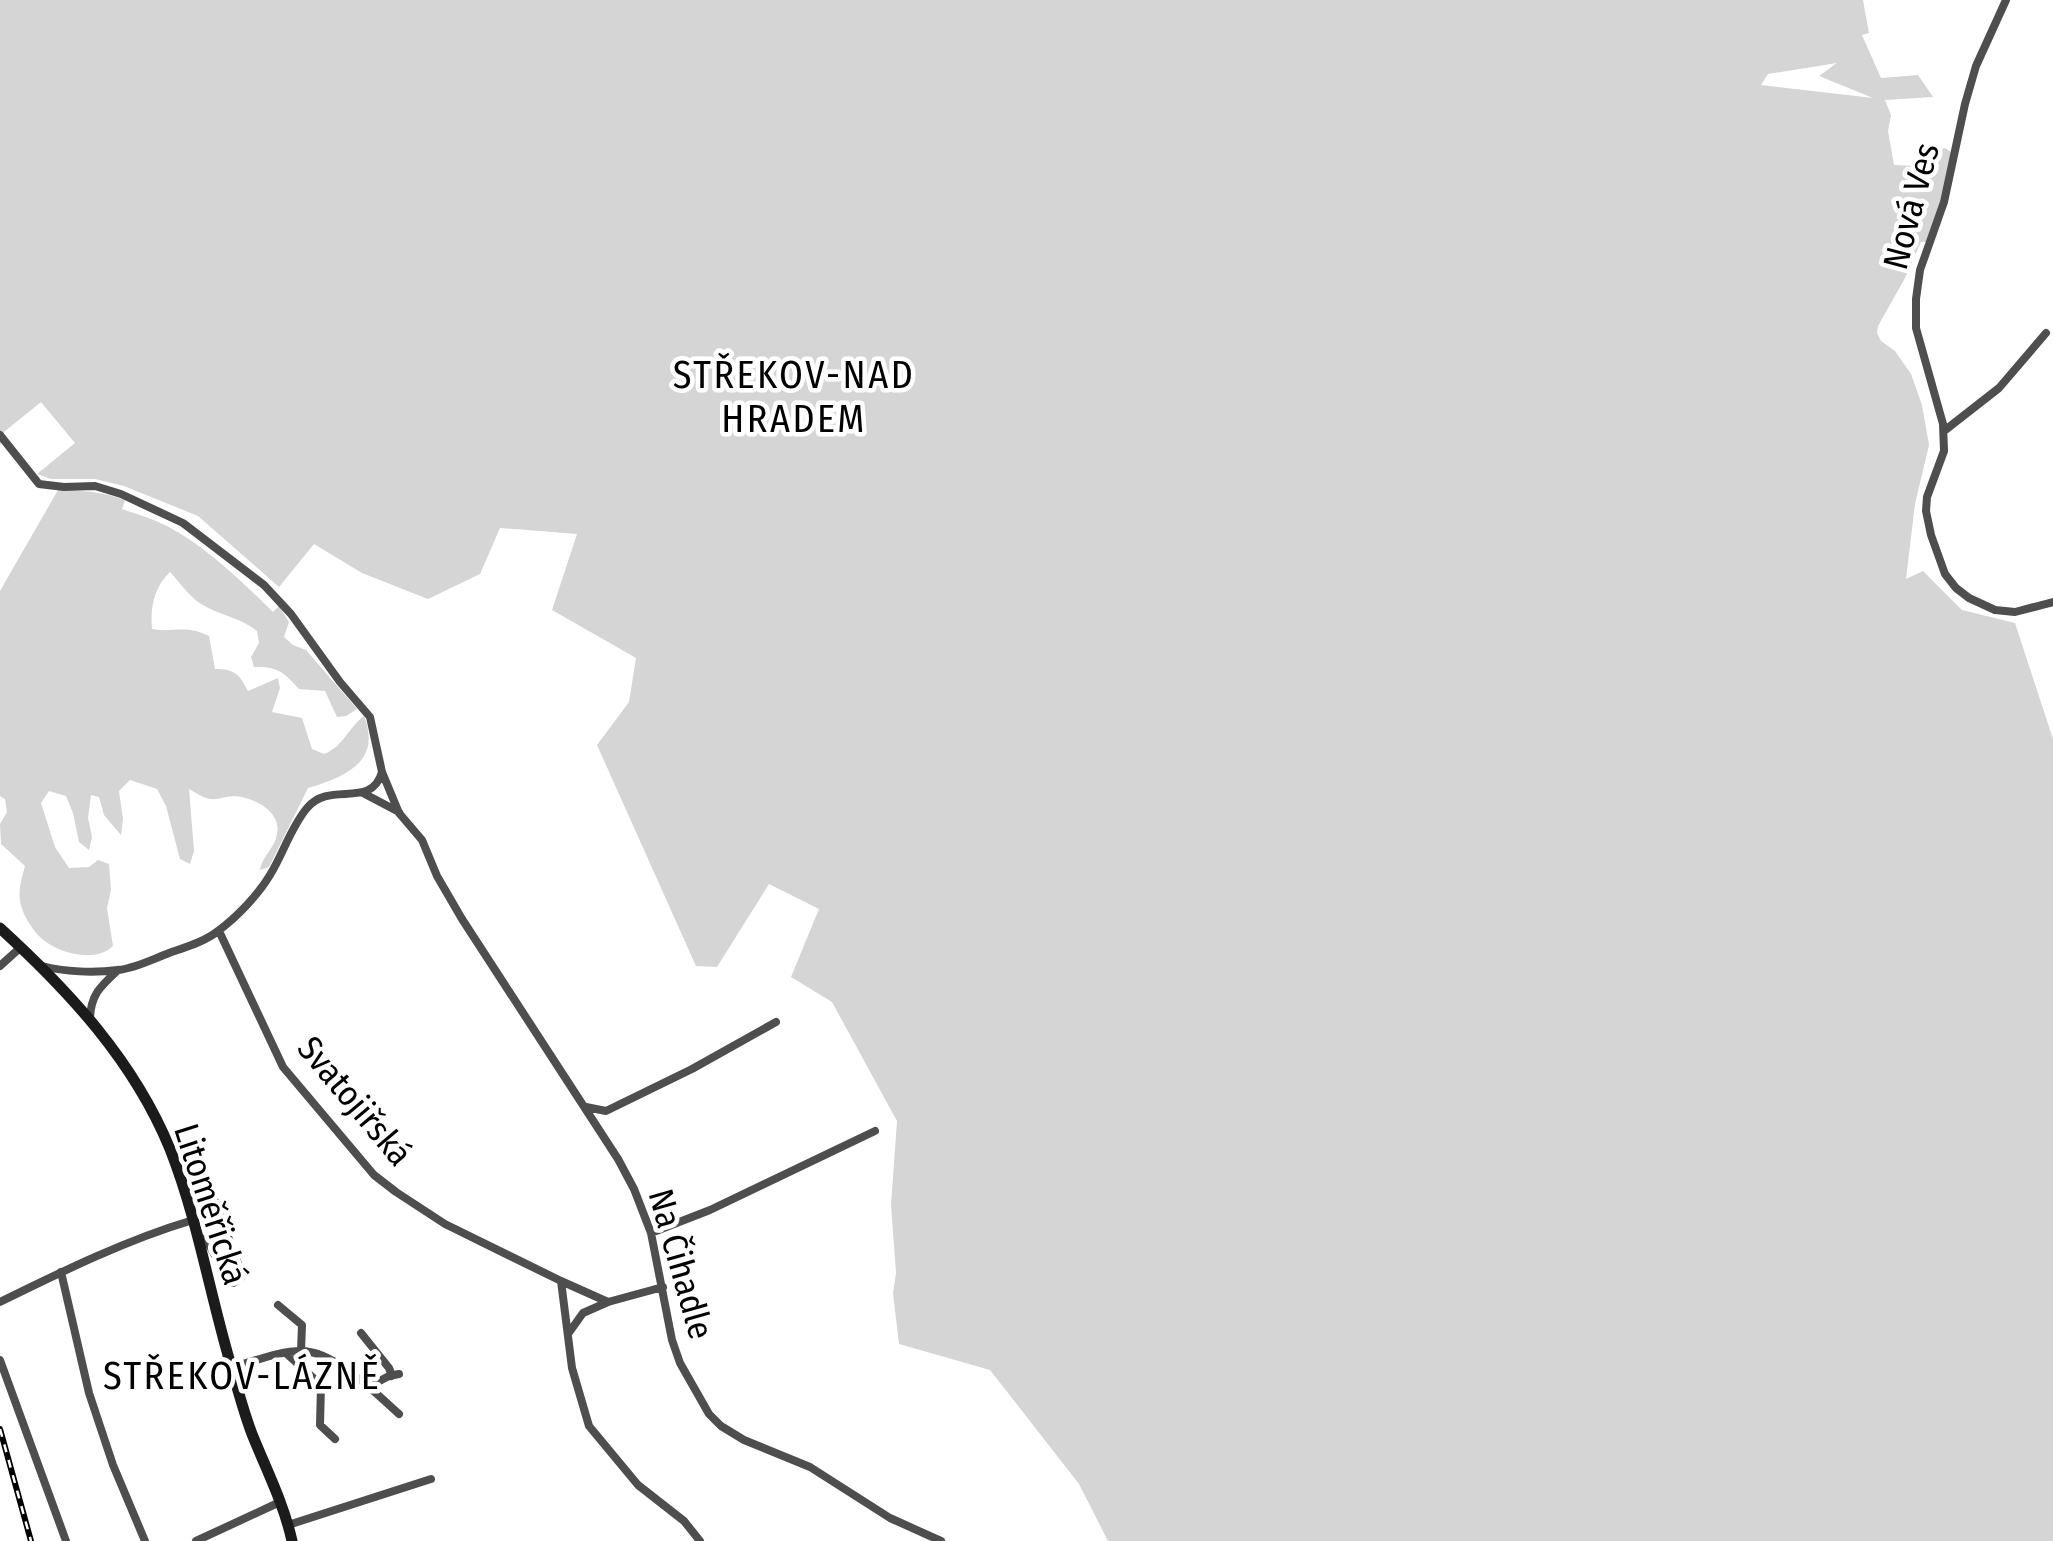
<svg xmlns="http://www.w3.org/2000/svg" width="2053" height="1541" viewBox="0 0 2053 1541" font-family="'Fira Sans Condensed',sans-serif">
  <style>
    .green { fill: #d5d5d5; fill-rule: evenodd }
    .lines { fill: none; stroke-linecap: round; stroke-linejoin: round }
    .street { stroke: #4e4e4e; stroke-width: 8 }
    .secondary { stroke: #1b1b1b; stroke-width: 11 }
    .rail-casing { stroke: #000; stroke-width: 6 }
    .rail { stroke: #fff; stroke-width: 2.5; stroke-dasharray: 8; stroke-linecap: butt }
    .labels { text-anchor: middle; stroke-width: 9; stroke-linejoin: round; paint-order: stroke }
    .street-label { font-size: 35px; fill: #000; stroke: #fff }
    .neighbourhood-label { font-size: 38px; letter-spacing: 2.5px; fill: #000; stroke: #fff }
  </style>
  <rect width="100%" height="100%" fill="#fff"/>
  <!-- green -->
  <path class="green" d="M0,0h1863l6,33 -7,2 19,43 37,-3 15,22 -48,3 6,15 -3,16 6,34 22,1 11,-13 18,-5 9,6 -24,88h-9l-16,36 -27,48 -1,7 4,8 14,10 16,23 11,31 7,40 -14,59 -9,75 17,-8 39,39 53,13 38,116v802h-945l-29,-57 -89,-114 -91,-26 -6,-51 3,-20 -5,-68 6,-84 -65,-119 -41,-25 28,-68 -50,-25 -52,83 -21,-1 -99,-221 32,-43 7,-44 -84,-48 25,-76 -77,-6 -20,46 -52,25 -66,-26 -48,-29 -35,43 -81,-71 -74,-30 -29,-7h-44l-14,-5 38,-31 -34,-41 -37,30 -4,14zM1837,63l-18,13 54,22 -112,-13 7,-11z
    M58,490c26,1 42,1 67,10l-3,9c15,5 31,10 45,17 40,21 74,55 106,86l6,-6 10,16 -5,15 9,8 13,5 51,59 -11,7 -9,1 -12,-26 -26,-2c-15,-17 -22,-23 -45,-22l-3,-10 8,-14 -2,-12c-17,-14 -40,-16 -59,-29 -10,-8 -19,-20 -28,-30 -16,15 -20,36 -18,57 25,4 32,-5 57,7l6,33c20,0 24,5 33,22l30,-13 2,10 -8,24 30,6 10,31 12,5c20,-8 24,-26 40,-38 18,46 -19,61 -56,72l-39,79 -9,3c2,-14 15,-22 17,-36 5,-23 -24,-37 -43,-38 -7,0 -16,4 -24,3 -7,-1 -15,-7 -21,-10l5,62 -4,13 -10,-5 -14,-53 -9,-17 -27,-9 -11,11 4,28 -2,16 -17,-20 -5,-18 -8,-2 -3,23 4,19 -3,13 -10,-8 -6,-29 -7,-17 -17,-5 -8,12 14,44 14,21 20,-1 9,-7 11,4 2,26 -4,18 6,38c-17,17 -55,8 -72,-8 -8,-7 -18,-23 -20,-33 -4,-13 1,-27 4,-39l-24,-22 -1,-20 7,-12 -2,-13 -5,-3v-205z"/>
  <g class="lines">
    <!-- street -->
    <path class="street" d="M2006,0l-30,66 -11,38 -21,98 -24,68 -4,29v29l27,96 1,27 -17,46 -1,14 5,24 14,39 11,14 13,10 26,12 20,2 38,-10
      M1944,431l55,-43 47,-55
      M0,435l39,49 25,3 31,-1 26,8 62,29 81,62 27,29 49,68 30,35 12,55 17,41 23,27 15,36 25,43 156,240 16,30 17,44 21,107 8,23 29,51 12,12 23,14 66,27 80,51 51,23
      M363,793l36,19
      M219,931l64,136 91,108 22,17 49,32 116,57 11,87 17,58 49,59 46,36 16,20
      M0,966l21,-19
      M42,966c23,6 52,7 76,4 18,-2 35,-11 51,-17 17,-6 35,-11 49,-22 19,-14 40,-36 52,-56 13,-21 21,-48 37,-67 23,-28 64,2 75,-36
      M90,1018c1,-24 11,-32 28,-48
      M586,1107l20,4 86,-42 84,-47
      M651,1233l59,-23 165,-79
      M197,1235l11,8 20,36 5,4 8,-5 -1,-9 -29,-78
      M61,1272l28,121 24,72 32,76
      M561,1281l47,21
      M0,1302c63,-31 126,-62 193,-82
      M278,1305l24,20 -1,26
      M361,1333l28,35 3,8
      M568,1334l15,-21 25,-11 55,-15
      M286,1353l35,32 -1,40 15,14
      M0,1360l66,181
      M231,1367c22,-5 47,-16 70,-16 34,0 73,41 98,63
      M368,1387l21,-11 10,-2
      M288,1525l143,-46
      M196,1541l84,-39"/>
    <!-- secondary -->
    <path class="secondary" d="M0,928c69,63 134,133 170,221 28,71 40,147 62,220 6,22 12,44 20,65 14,35 32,70 40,107"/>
    <!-- rail casing -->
    <g class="rail-casing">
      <path id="rail" d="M0,1429l31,112"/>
    </g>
    <!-- rail -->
    <use href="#rail" class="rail"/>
  </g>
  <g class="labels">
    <!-- street labels -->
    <g class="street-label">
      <text transform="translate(1911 206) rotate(-75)" y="12">Nová Ves</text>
      <text transform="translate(355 1101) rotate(50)" y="12">Svatojiřská</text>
      <text transform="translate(211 1204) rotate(72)" y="12">Litoměřická</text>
      <text transform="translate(681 1264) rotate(74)" y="12">Na Čihadle</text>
    </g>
    <!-- neighbourhood labels -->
    <g class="neighbourhood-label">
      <text x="794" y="388">STŘEKOV-NAD<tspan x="794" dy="44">HRADEM</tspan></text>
      <text x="242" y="1389">STŘEKOV-LÁZNĚ</text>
    </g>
  </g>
</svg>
